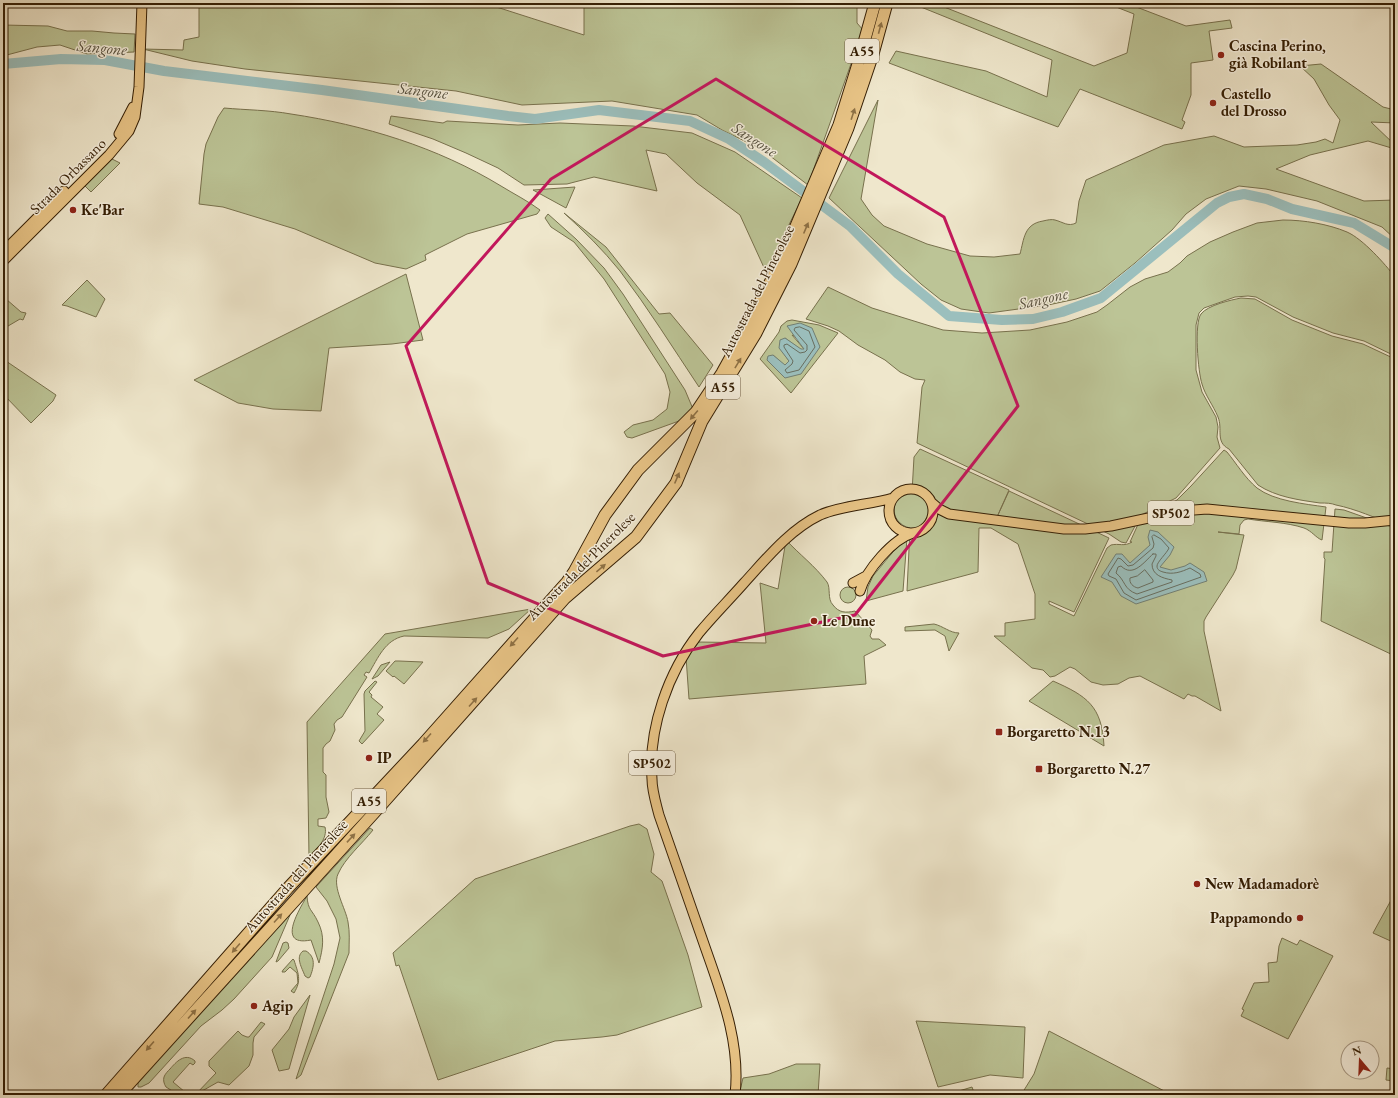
<svg xmlns="http://www.w3.org/2000/svg" width="1398" height="1098" viewBox="0 0 1398 1098" font-family="'EB Garamond',serif">
  <style>
    .green { fill: #bcc496; stroke: #78714d; fill-rule: evenodd }
    .water { fill: #9bbfbd; stroke: #727f73 }
    .lines { fill: none; stroke-linecap: round; stroke-linejoin: round }
    .shore { stroke: #686e60; stroke-width: 1 }
    .river { stroke: #9bbfbd; stroke-width: 10 }
    .primary-casing { stroke: #341e04; stroke-width: 11 }
    .motorway-casing { stroke: #341e04; stroke-width: 13 }
    .primary { stroke: #e8c486; stroke-width: 9 }
    .motorway { stroke: #e8c486; stroke-width: 11 }
    .oneway { fill: #8e7145 }
    .marked { fill: none; stroke: #c2185b; stroke-width: 3; stroke-linejoin: round }
    .poi-dot { fill: #8f2418; stroke: #f5efde; stroke-width: 1.5 }
    .labels { text-anchor: middle; stroke-width: 3; stroke-linejoin: round; paint-order: stroke }
    .shield { fill: #f5efde; stroke: #6e5d45; stroke-width: 1 }
    .shield-label { font-size: 14px; font-weight: bold; fill: #341e04 }
    .poi-label { font-size: 15px; font-weight: bold; fill: #341e04; stroke: #f5efde; text-anchor: start }
    .street-label { font-size: 15px; fill: #341e04; stroke: #f5efde }
    .water-label { font-size: 16px; font-style: italic; fill: #534e3c; stroke: #f5efde }
  </style>
  <rect width="100%" height="100%" fill="#efe7cc"/>
  <filter id="stains"><feTurbulence type="fractalNoise" baseFrequency=".005" numOctaves="4"/><feColorMatrix values="0 0 0 0 .2 0 0 0 0 .09 0 0 0 0 .02 0 0 0 .5 -.17"/></filter>
  <radialGradient id="worn" r=".72"><stop offset=".6" stop-color="#630" stop-opacity="0"/><stop offset="1" stop-color="#630" stop-opacity=".3"/></radialGradient>
  <!-- green -->
  <path class="green" d="M199,3h285l100,32v-32h273v20l6,7 -55,155 -47,-36 -39,-19 -25,-15 -85,-14 -90,4 -66,-14 -211,-22 -53,-8 -49,-12 40,1 1,-10 15,-3z
    M911,3h23l160,63 33,-13 7,-39 -28,-11h20l60,23 44,-6 2,8 -23,3 4,29 -22,3v32l-9,25 3,2 -3,7 -102,-40 -22,38 -169,-64 7,-12 90,20 61,26 5,-37z
    M3,25l45,1 19,5h25l22,2 21,1 -1,18 -47,2 -27,-9 -23,2 -34,9z
    M1321,64l62,43 12,3v13l-24,-1 24,23v4l-27,-8 -58,14 -34,14 88,32 31,-1v39l-13,-12 -65,-26 -51,-12 -27,-3 -33,13 -20,15 -14,16 -37,33 -35,28 -24,8 -28,6 -59,8 -28,-4 -20,-9 -20,-16 -92,-86 49,-98 -17,99 11,16 12,11 43,18 43,12 24,1 26,-3c4,-15 4,-30 23,-33 4,-1 9,-2 12,-1 8,2 13,7 21,3l3,-22 7,-21 78,-35 50,-9 30,11 53,-2 19,-3 9,-3 8,4 7,-23 -11,-15 -15,-26 -14,-13z
    M224,108c22,2 45,2 67,6 73,11 146,33 210,72 13,8 27,15 39,24l-3,4 -70,20 -42,21 1,5 -20,9 -31,-6 -80,-34 -72,-22 -24,-3 5,-50 2,-10 12,-27z
    M391,116l52,7 4,-2 71,4 42,-2 73,3 59,7 43,19 67,46 -36,74 -26,-57 -43,-32 -31,-29 -20,-4 11,41 -63,-14 -27,7 -43,1 -26,-17 -32,-15 -33,-14 -44,-15z
    M112,159l8,4 -29,29 -6,-6z
    M575,187l-9,21 -33,-18z
    M564,213l42,34 53,67 11,-1 43,52 -14,22c-26,-39 -51,-79 -79,-116 -17,-21 -36,-40 -56,-58z
    M548,214l28,25 28,29 19,26 62,96 8,19 -14,12 -47,17 -5,-1 -3,-5 9,-7 20,-5 14,-11 3,-17 -5,-18 -61,-95 -30,-37 -23,-15 -6,-9z
    M1283,220c21,0 45,4 64,12 16,7 38,32 48,45v79l-31,-15 -31,-8 -40,-16 -37,-20 -8,-1 -13,1 -31,11 -5,5 -3,12v45l6,22 14,25 2,10 -1,10 3,11 -44,50 -35,17 -15,28 -5,-1 -12,-8 -192,-91 5,-56 3,-7 -10,-1 -15,-7 -15,-12 -27,-15 -19,-14 -11,-5 -22,-7 22,-32 44,21 71,22 39,3 48,-3 37,-8 30,-10 10,-7 23,-18 15,-8 23,-7 12,-9 7,-7 23,-14 23,-10 24,-9z
    M406,274l17,66 -31,4 -63,4 -8,63 -48,-2 -35,-6 -44,-23z
    M87,280l18,19 -9,18 -29,-11 -5,-1z
    M1241,298l14,1 37,21 40,16 31,8 32,15v166c-20,-7 -39,-16 -59,-20 -5,-2 -10,-2 -16,-2 -21,-3 -44,-6 -62,-18l-29,-36c-14,-7 -6,-20 -11,-32 -5,-12 -13,-22 -16,-33 -4,-12 -8,-61 -1,-70 7,-9 30,-14 40,-16z
    M6,299l15,13 5,1 -3,7 -3,-1 -17,10v-26z
    M792,320l27,5 19,8 -47,60 -31,-34 19,-27 2,-6 6,-5zM792,335l28,12 -35,30 -12,-22 12,11 4,-5 -9,-13 5,-10 16,12 3,-1z
    M3,359l53,36 -3,6 -22,22 -28,-29z
    M920,449l89,41 -12,27 12,-26 100,47 -35,74 -25,-11v3l25,12 33,-68 4,-3c8,-2 13,2 21,-3h-2l10,-22 37,-20 14,-14 33,-36 3,2c9,11 18,26 30,36 17,13 48,16 69,19l-4,33c-6,-2 -10,-9 -18,-12 -18,-6 -38,-6 -56,-9l-4,1 -4,5 -1,9 -21,-2 26,3 -8,34 -3,6 -27,42 -2,4v10l17,80 -26,-15h-3l-4,-2 -4,5 -44,-23 -11,2 -11,6 -15,1 -12,-3 -16,-13 -5,-2 -15,9 -5,1 -7,-7 -11,-2 -38,-32h11v-13l30,-4v-25l-17,-50 -27,-16h-12l-1,44 -71,19 3,-63c-22,-5 -21,-34 2,-36l2,-35z
    M1335,509l9,1 51,18v128l-74,-35 4,-62 -1,-1v-6h8z
    M907,538l-4,53 -37,10 2,-14 5,-11 29,-35z
    M786,540c13,14 29,26 41,42 4,6 0,17 6,23 6,8 13,8 22,6l17,19 -2,6 2,3h7l7,6 -22,11 2,28 -177,15 -3,-42 5,-9 7,-6 68,1 -6,-60 18,6z
    M840 595a8 8 0 1 1 16 0a8 8 0 1 1-16 0Z
    M531,609l-22,20 -21,9 -84,-2c-19,4 -26,22 -35,37l-3,-1 -2,3 3,2 -25,40 -5,3 -3,4 1,6 -5,11 -4,3 -3,4v24l3,3v22l3,15 -3,6 -8,1v7l7,1c3,12 -9,23 -16,31l-2,-136 78,-88z
    M934,624c9,2 16,9 25,9l-10,18 -4,-15 -10,-6 -30,1v-4z
    M395,661h4l24,1 -19,22 -10,-8 -1,1 -7,-6z
    M390,662l-12,14 -6,3 9,-14z
    M375,681l2,1 -8,10 3,3 -1,2 12,10 -6,7 7,6 -22,24 -3,-3 6,-10 -1,-37 1,-3z
    M1053,681c34,15 49,25 51,65l-75,-45z
    M639,824l8,5 7,25 -3,18 11,9 26,74 14,52 -85,28 -15,2 -47,4 -117,39 -39,-115 -3,1 -3,-13 82,-74 155,-53z
    M370,828l3,2c-11,14 -28,28 -35,44 -6,13 8,35 10,48 2,10 1,20 1,31l-48,122 -5,4 38,-115 6,-26 -4,-19 -9,-18 -11,-14z
    M1395,893v50l-22,-10z
    M307,896c1,15 5,13 11,26 7,14 5,26 1,41l-8,-23c-35,7 -12,-30 -4,-44z
    M288,914l2,1 -18,42 -38,42 -12,11 -21,16 -52,57 -8,4h-3v-5z
    M1282,938l15,7 3,-5 33,16 -45,83 -47,-23 3,-6 -2,-1 12,-26 15,-1 -1,-19 9,-1 2,-16z
    M286,942l2,1 1,5 -11,13 -2,1 7,-19z
    M303,951h3c10,6 8,16 4,26l-2,1 -3,-2c-3,-8 -10,-19 -2,-25z
    M293,959l1,1c4,13 8,20 0,33l-3,-2 7,-8 -1,-10 -7,-6 -5,5h-3l1,-2z
    M310,995l-21,74 -10,2 -7,-21 17,-21 5,-12z
    M916,1021l109,6 -2,51 -33,-3 -52,12z
    M261,1022l4,2 -11,13 -1,6v12l-4,11 -20,19 -11,-3 -23,13 -21,-3 -8,-5c-2,-3 -3,-7 -2,-10 1,-3 4,-6 6,-8 6,-7 15,-17 25,-8v2l-2,2 -3,-2 -17,19 12,10 11,2 20,-21 -7,-7v-5l29,-30 4,4 5,2h2z
    M1049,1031l123,64h-151l13,-21z
    M796,1064h24l-2,31h-79l4,-17 26,-4z
    M1387,1068l8,1 -1,12 -8,-1z
    M972,1087l3,8h-29z"/>
  <!-- water -->
  <path class="water" d="M800,323l12,5 8,19 -19,27 -16,4 -18,-18 1,-4 5,-1 12,10 4,-4 -10,-13 1,-8 5,-2 16,11h3l-17,-23z
    M1150,530l8,2 16,15 -4,8 -10,12 11,3 14,-4 5,-3 14,9 3,9 -71,23 -15,-8 -9,-14 -11,-5 15,-23h6l8,9 20,-18 -2,-8z"/>
  <g class="lines">
    <!-- shore -->
    <path class="shore" d="M800,327l9,4 6,16 -16,23 -12,3 -2,-3 7,-6 1,-3 -9,-14v-2l3,-1 13,9 5,-1 2,-2v-5l-13,-15 1,-2z
      M1154,535l7,4 8,9c-2,5 -12,14 -12,18 0,4 3,5 6,6 10,3 18,0 27,-4l10,6 1,3 -65,23 -12,-7 -8,-14 -7,-3 -1,-2 10,-16 3,1 7,7 5,-1 20,-17 1,-4 -2,-7z
      M1153,554h3v2l-4,8c0,11 10,14 20,16v2l-35,12c-14,-5 -11,-13 -21,-21l2,-6 3,-1c12,12 23,-4 32,-12z
      M1145,570l8,10v2l-15,6c-5,-1 -9,-5 -8,-10l7,-2z"/>
    <!-- river -->
    <path class="river" d="M3,64l58,-5 44,1 59,11 158,19 186,26 27,3 64,-9 91,11 39,18 35,23 86,64 48,48 51,42 53,4 31,-1 29,-7 39,-14 116,-95 12,-6 15,-3 23,5 25,10 62,14 41,25"/>
    <!-- primary casing -->
    <g class="primary-casing">
      <path id="primary" d="M119,134l14,-27
        M3,252l61,-61
        M3,261l106,-106 20,-24 6,-14 4,-30 3,-84
        M889 511a22 22 0 1 1 44 0a22 22 0 1 1-44 0Z
        M932,503l7,6 10,5 115,15h21l26,-3 70,-15 26,-2 142,14h16l30,-3
        M853,583l13,-7
        M860,591c6,-21 33,-52 53,-58
        M735,1095c6,-53 -14,-102 -31,-151 -15,-43 -30,-86 -45,-129 -3,-12 -7,-24 -7,-36 -4,-50 16,-107 47,-146 14,-17 30,-33 45,-50 22,-24 45,-53 76,-68 23,-10 49,-10 73,-17"/>
    </g>
    <!-- motorway casing -->
    <g class="motorway-casing">
      <path id="motorway" d="M106,1095l182,-207 135,-144 144,-162 7,-10 31,-57 33,-45 58,-58 26,-39 25,-45 35,-69 57,-134 19,-61 17,-61
        M119,1095l264,-292 182,-205 71,-61 40,-54 26,-62 54,-88 35,-69 57,-136 25,-74 14,-51"/>
    </g>
    <!-- primary -->
    <use href="#primary" class="primary"/>
    <!-- motorway -->
    <use href="#motorway" class="motorway"/>
  </g>
  <!-- one-way arrows -->
  <defs><path id="oneway-solid" d="M-6-.8H1V-3.2L6.5 0L1 3.2V.8H-6Z"/></defs>
  <g class="oneway">
    <use href="#oneway-solid" transform="translate(880 28) rotate(-75)"/>
    <use href="#oneway-solid" transform="translate(853 114) rotate(-72)"/>
    <use href="#oneway-solid" transform="translate(806 228) rotate(-67)"/>
    <use href="#oneway-solid" transform="translate(738 363) rotate(-59)"/>
    <use href="#oneway-solid" transform="translate(694 415) rotate(130)"/>
    <use href="#oneway-solid" transform="translate(677 478) rotate(-67)"/>
    <use href="#oneway-solid" transform="translate(601 568) rotate(-40)"/>
    <use href="#oneway-solid" transform="translate(514 642) rotate(132)"/>
    <use href="#oneway-solid" transform="translate(473 702) rotate(-48)"/>
    <use href="#oneway-solid" transform="translate(427 738) rotate(132)"/>
    <use href="#oneway-solid" transform="translate(351 838) rotate(-47)"/>
    <use href="#oneway-solid" transform="translate(278 918) rotate(-48)"/>
    <use href="#oneway-solid" transform="translate(236 948) rotate(131)"/>
    <use href="#oneway-solid" transform="translate(192 1014) rotate(-48)"/>
    <use href="#oneway-solid" transform="translate(150 1046) rotate(131)"/>
  </g>
  <!-- marked area -->
  <path class="marked" d="M716,79l228,138 74,189 -163,209 -192,41 -175,-73 -82,-237 145,-167z"/>
  <!-- markers -->
  <g class="poi-dot">
    <circle cx="1221" cy="55" r="4"/>
    <circle cx="1213" cy="103" r="4"/>
    <circle cx="73" cy="210" r="4"/>
    <circle cx="814" cy="621" r="4"/>
    <rect x="995" y="728" width="8" height="8" rx="2"/>
    <circle cx="369" cy="758" r="4"/>
    <rect x="1035" y="765" width="8" height="8" rx="2"/>
    <circle cx="1197" cy="884" r="4"/>
    <circle cx="1300" cy="918" r="4"/>
    <circle cx="254" cy="1006" r="4"/>
  </g>
  <g class="labels">
    <!-- shield labels -->
    <g class="shield">
      <rect x="845" y="39" width="34" height="24" rx="3"/>
      <rect x="706" y="375" width="34" height="24" rx="3"/>
      <rect x="1148" y="501" width="46" height="24" rx="3"/>
      <rect x="629" y="751" width="46" height="24" rx="3"/>
      <rect x="352" y="789" width="34" height="24" rx="3"/>
    </g>
    <g class="shield-label">
      <text x="862" y="56">A55</text>
      <text x="723" y="392">A55</text>
      <text x="1171" y="518">SP502</text>
      <text x="652" y="768">SP502</text>
      <text x="369" y="806">A55</text>
    </g>
    <!-- poi labels -->
    <g class="poi-label">
      <text x="1229" y="51">Cascina Perino,<tspan x="1229" dy="17">già Robilant</tspan></text>
      <text x="1221" y="99">Castello<tspan x="1221" dy="17">del Drosso</tspan></text>
      <text x="81" y="215">Ke'Bar</text>
      <text x="822" y="626">Le Dune</text>
      <text x="1007" y="737">Borgaretto N.13</text>
      <text x="377" y="763">IP</text>
      <text x="1047" y="774">Borgaretto N.27</text>
      <text x="1205" y="889">New Madamadorè</text>
      <text x="1292" y="923" text-anchor="end">Pappamondo</text>
      <text x="262" y="1011">Agip</text>
    </g>
    <!-- street labels -->
    <g class="street-label">
      <text transform="translate(68 176) rotate(-45)" y="5">Strada Orbassano</text>
      <text transform="translate(757 291) rotate(-63)" y="5">Autostrada del Pinerolese</text>
      <text transform="translate(581 566) rotate(-45)" y="5">Autostrada del Pinerolese</text>
      <text transform="translate(296 876) rotate(-48)" y="5">Autostrada del Pinerolese</text>
    </g>
    <!-- water labels -->
    <g class="water-label">
      <text transform="translate(102 47) rotate(5)" y="6">Sangone</text>
      <text transform="translate(423 90) rotate(7)" y="6">Sangone</text>
      <text transform="translate(755 139) rotate(33)" y="6">Sangone</text>
      <text transform="translate(1043 298) rotate(-13)" y="6">Sangone</text>
    </g>
  </g>
  <!-- margin -->
  <rect width="1398" height="1098" fill="none" stroke="#efe7cc" stroke-width="16"/>
  <rect x="4" y="4" width="1390" height="1090" fill="none" stroke="#341e04" stroke-width="2"/>
  <rect x="8" y="8" width="1382" height="1082" fill="none" stroke="#341e04"/>
  <!-- north arrow -->
  <g transform="translate(1360 1060) rotate(341)"><circle r="19" fill="#f5efde" stroke="#a89b87"/>
  <path d="M0-3L7 15L0 10L-7 15Z" fill="#8f2418"/>
  <text y="-6" font-size="11" font-weight="bold" text-anchor="middle" fill="#341e04">N</text>
  </g>
  <rect width="100%" height="100%" filter="url(#stains)"/>
  <rect width="100%" height="100%" fill="url(#worn)"/>
</svg>
